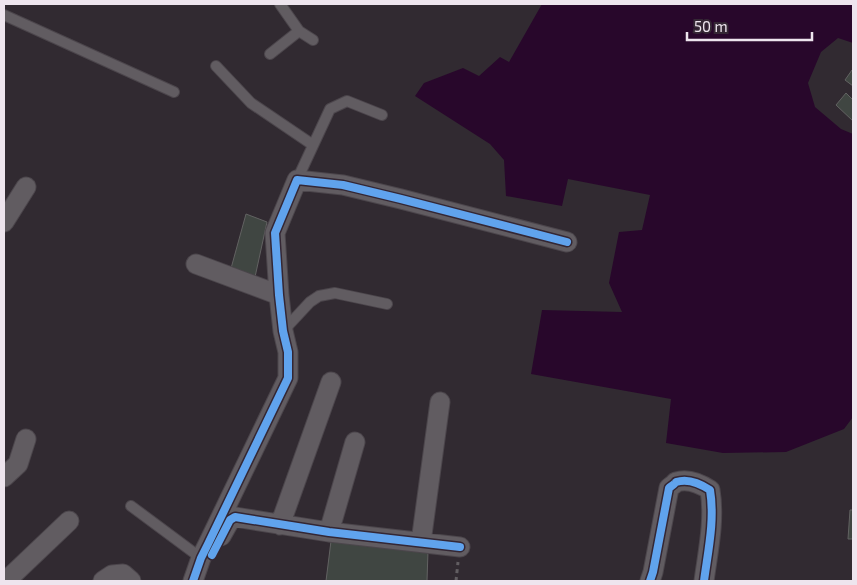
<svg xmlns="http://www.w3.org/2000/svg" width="857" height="585" viewBox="0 0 857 585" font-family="'Exo 2',sans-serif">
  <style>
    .water { fill: #28072b }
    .building { fill: #404642; stroke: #626262 }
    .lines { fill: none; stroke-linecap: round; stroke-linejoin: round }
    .lane-casing { stroke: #4c464c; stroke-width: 12 }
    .street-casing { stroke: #4c464c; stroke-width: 21 }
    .path { stroke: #625e62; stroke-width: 3; stroke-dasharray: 4 4; stroke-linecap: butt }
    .lane { stroke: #615c61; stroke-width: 10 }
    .street { stroke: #615c61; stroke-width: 19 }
    .cycleway-casing { stroke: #342734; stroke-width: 11 }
    .cycleway { stroke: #60a3ed; stroke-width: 8 }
  </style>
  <rect width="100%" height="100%" fill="#312a31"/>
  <!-- water -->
  <path class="water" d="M542,4h311v39l-15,-5 -17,14 -13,31 7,24 26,22 12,5v283l-9,12 -58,23 -63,1 -57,-10 5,-44 -140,-25 11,-64 80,2 -13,-29 10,-51 23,-2 8,-35 -82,-16 -6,27 -56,-10 -2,-36 -14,-16 -75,-48 9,-13 39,-15 16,8 21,-19 9,5z"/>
  <!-- building -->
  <path class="building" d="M852,70l1,1v15l-8,-6z
    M846,93l7,7v21l-17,-16z
    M246,214l21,8 -12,55 -25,-5z
    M850,510h3v29h-5z
    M331,541l97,10 -1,30h-101z"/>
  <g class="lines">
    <!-- lane casing -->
    <g class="lane-casing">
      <path id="lane" d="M280,4l19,27 14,9
        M4,15l170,77
        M270,54l29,-23
        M216,66l35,37 62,42
        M297,180l33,-71 17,-8 35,14
        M283,331l27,-29 9,-6 16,-3 52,11
        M131,506l70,52"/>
    </g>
    <!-- street casing -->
    <g class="street-casing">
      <path id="street" d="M4,222l22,-35
        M196,264l83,31
        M4,477l14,-13 8,-25
        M280,525l51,-143
        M329,532l26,-90
        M221,536l9,-16 5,-3 94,15 131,15
        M421,542l19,-140
        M6,581l63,-60
        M103,581l9,-6 11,-1 8,7
        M193,581l8,-23 7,-14 80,-166v-26l-5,-21 -4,-36 -4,-62 22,-53 46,5 58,14 166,43
        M650,581l3,-9 16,-84c1,-1 7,-5 7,-6 12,-4 25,2 34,8 5,30 -2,61 -6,91"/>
    </g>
    <!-- path -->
    <path class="path" d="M456,581l2,-19"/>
    <!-- lane -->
    <use href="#lane" class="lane"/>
    <!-- street -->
    <use href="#street" class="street"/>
    <!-- cycleway casing -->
    <g class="cycleway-casing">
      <path id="cycleway" d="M212,555l18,-35 5,-3 94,15 131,15
        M193,581l8,-23 7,-14 80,-166v-26l-5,-21 -4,-36 -4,-62 22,-53 46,5 58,14 166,43
        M650,581l3,-9 16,-84c1,-1 7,-5 7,-6 12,-4 25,2 34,8 5,30 -2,61 -6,91"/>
    </g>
    <!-- cycleway -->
    <use href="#cycleway" class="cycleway"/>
  </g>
  <!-- border -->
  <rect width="857" height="585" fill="none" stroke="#eee5ee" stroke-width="10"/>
  <!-- scale -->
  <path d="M687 32v8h125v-8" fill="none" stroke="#eee5ee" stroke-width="2.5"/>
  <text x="694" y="32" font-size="15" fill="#eee5ee" stroke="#342734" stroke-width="4" paint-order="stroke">50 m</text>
</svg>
